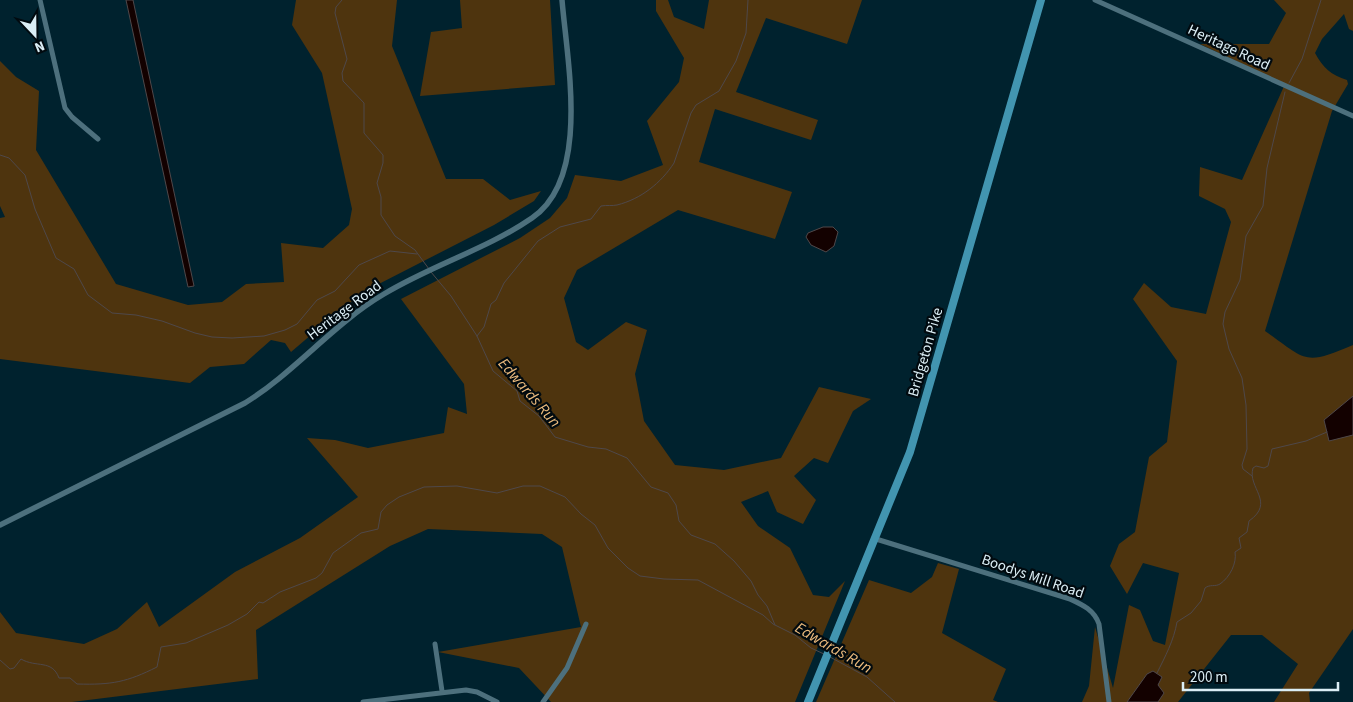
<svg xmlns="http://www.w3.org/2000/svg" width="1353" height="702" viewBox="0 0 1353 702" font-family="'Source Sans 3',sans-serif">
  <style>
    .green { fill: #4e340e }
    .water { fill: #130100; stroke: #4f484a }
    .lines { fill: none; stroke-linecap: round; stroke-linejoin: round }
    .stream { stroke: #4f484a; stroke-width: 1 }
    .minor { stroke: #4d707d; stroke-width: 5 }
    .tertiary { stroke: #4d707d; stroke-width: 5.5 }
    .primary { stroke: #4295b0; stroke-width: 8 }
    .labels { text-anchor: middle; stroke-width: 4.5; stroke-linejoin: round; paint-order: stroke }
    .street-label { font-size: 15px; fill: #dbeef5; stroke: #010a0f }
    .water-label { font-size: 16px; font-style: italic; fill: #eaba7d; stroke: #010a0f }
  </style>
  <rect width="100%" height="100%" fill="#00222e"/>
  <!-- green -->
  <path class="green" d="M296,0h101l-5,46 54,133h37l27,21 31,-9 -7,10 -40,24 -123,63 -32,23 -48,41 -6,-9 -14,-3 -27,24 -34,3 -20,16 -190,-24v-141l5,-1 -5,-11v-145l16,16 23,14 -3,59 80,134 72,21 34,-3 24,-18 38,-2 -3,-39 42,5 26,-23 3,-16 -30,-136 -30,-48z
    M460,0h90l5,85 -135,11 11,-64 31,-4z
    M656,0h12l6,17 30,12 5,-29h153l-15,44 -81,-26 -30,74 82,28 -7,20 -96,-31 -16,53 93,30 -17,47 -97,-29 -101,60 -13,28 12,44 12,8 38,-28 21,8 -12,44 9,47 31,44 49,5 57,-12 38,-71 52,12 -18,12 -25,52 -14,-5 -20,18 22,24 -13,24 -26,-12 -9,-21 -27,11 17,24 32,22 23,47 16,2 16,-16 -50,121h-244l-32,-34 -81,-16 143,-25 -19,-80 -20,-13 -114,-5 -38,17 -134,84 2,49 -186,23h-72v-90l16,21 68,11 33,-15 30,-27 12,25 76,-55 65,-34 58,-41 -51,-59 28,2 33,8 76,-15 4,-26 19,7 -3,-30 -63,-85 119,-61 30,-20 17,-20 8,-23 46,6 42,-16 -16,-44 32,-39 5,-24 -28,-47z
    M1274,0h79v31l-4,-2 -5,-15 -22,25 -7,14c8,15 16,22 32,27l1,4 -16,27 -67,220c42,30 39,35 88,14v284l-44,64 1,9h-36l24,-38 -36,-29h-31l-53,67h-96l7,-16 6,-59 18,61 16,-83 11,5 13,31 12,4 14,-72 -36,-10 -16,31 -17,-28 9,-22 16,-12 14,-75 18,-15 10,-81 -44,-62 11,-16 27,24 35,7 25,-92 -6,-13 -26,-13 1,-29 42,13 43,-96 -85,-40h69l17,-31z
    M938,563l21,6 -17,64 64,36 -13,31 5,2h-182l53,-122 42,13 21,-16z"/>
  <!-- water -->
  <path class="water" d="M126,0h7l61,286 -6,1z
    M823,227h10l5,5 -4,14 -8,6 -15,-7 -5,-8 2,-4z
    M1353,396v39l-24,6 -5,-21z
    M1153,671l9,6 -4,8 6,8 -6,9h-31l20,-28z"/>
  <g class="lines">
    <!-- stream -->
    <path class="stream" d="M342,0l-6,7 -1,6 12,46 -5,14 1,8 21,22v30l19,22v8l-6,20 4,14v18l14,21 20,14 14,19
      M1289,83l13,-24 19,-59
      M0,155l9,3 16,17 10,34 21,49 18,11 14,26 24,18 24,2 26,6 33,12 17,4 20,1 32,-2 21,-6 12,-6 20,-24 18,-9 24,-26 31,-14 27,3
      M431,272l20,24 26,40 16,35 24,20 3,10 19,15 16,21 33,10 18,2 21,9 24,29 17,6 8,12 3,16 12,14 24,9 19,17 17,20 7,14 9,11 8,19
      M477,336l7,-9 7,-23 5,-4 8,-17 34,-42 22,-14 31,-8 10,-13c6,-1 11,0 16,-1 24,-6 44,-22 57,-42l17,-50 5,-8 23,-14 17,-30 10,-28 2,-33
      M1252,476l-9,-7 -1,-4 5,-16 -1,-44 -4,-27 -13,-29 -6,-25 2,-12 15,-32 6,-44 17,-30 4,-38 18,-76
      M830,657l37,20 28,25
      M0,660l10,9 4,-1 7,-9c15,9 31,0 38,19h11l7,6c35,1 50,-2 80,-17l4,-20 25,-4 42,-18 19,-11 12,-12 4,1 17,-11 36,-14 6,-5 11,-20 28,-20 17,-4 3,-17 6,-7 12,-8 25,-10 33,-1 40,7 26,-7h17l25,11 16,17 14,11 13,23 20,20 12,8 24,3 34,1 65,35 10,9 22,11 16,13 13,6
      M1157,673c8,-16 17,-33 20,-51l14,-9 10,-12 4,-13c5,-4 10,-1 15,-4 10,-7 17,-21 15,-32l6,-4 -2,-10 8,-6 2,-11c27,-19 -2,-33 4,-53l3,-2 8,2 4,-2 4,-17 34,-8 21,-9"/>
    <!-- minor -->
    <path class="minor" d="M40,0l25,108 7,9 26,22
      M1095,0l258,116
      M876,539l194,60c13,6 24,11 29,25l10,78
      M435,644l7,47
      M363,702l103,-12 11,2 20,10
      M543,702l24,-34 19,-44"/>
    <!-- tertiary -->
    <path class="tertiary" d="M0,525l245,-122c50,-31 88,-79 139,-109 48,-29 103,-45 148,-76 59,-40 35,-157 30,-218"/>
    <!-- primary -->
    <path class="primary" d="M808,702l102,-250 131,-452"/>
  </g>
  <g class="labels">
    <!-- street labels -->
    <g class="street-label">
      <text transform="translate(1229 47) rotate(25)" y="5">Heritage Road</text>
      <text transform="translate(344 310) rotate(-37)" y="5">Heritage Road</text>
      <text transform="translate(925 352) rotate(-74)" y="5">Bridgeton Pike</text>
      <text transform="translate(1033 576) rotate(19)" y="5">Boodys Mill Road</text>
    </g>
    <!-- water labels -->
    <g class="water-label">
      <text transform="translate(530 392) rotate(49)" y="6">Edwards Run</text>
      <text transform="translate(834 647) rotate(30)" y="6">Edwards Run</text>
    </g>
  </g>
  <!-- north arrow -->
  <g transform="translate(35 35) rotate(158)" stroke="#010a0f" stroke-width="4" paint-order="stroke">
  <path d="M0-4L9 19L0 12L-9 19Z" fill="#dbeef5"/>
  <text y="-8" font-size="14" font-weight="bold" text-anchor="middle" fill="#dbeef5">N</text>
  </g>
  <!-- scale -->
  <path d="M1183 682v8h155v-8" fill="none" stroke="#dbeef5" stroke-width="2.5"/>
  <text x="1190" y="682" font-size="15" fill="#dbeef5" stroke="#010a0f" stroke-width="4" paint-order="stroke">200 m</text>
</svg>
